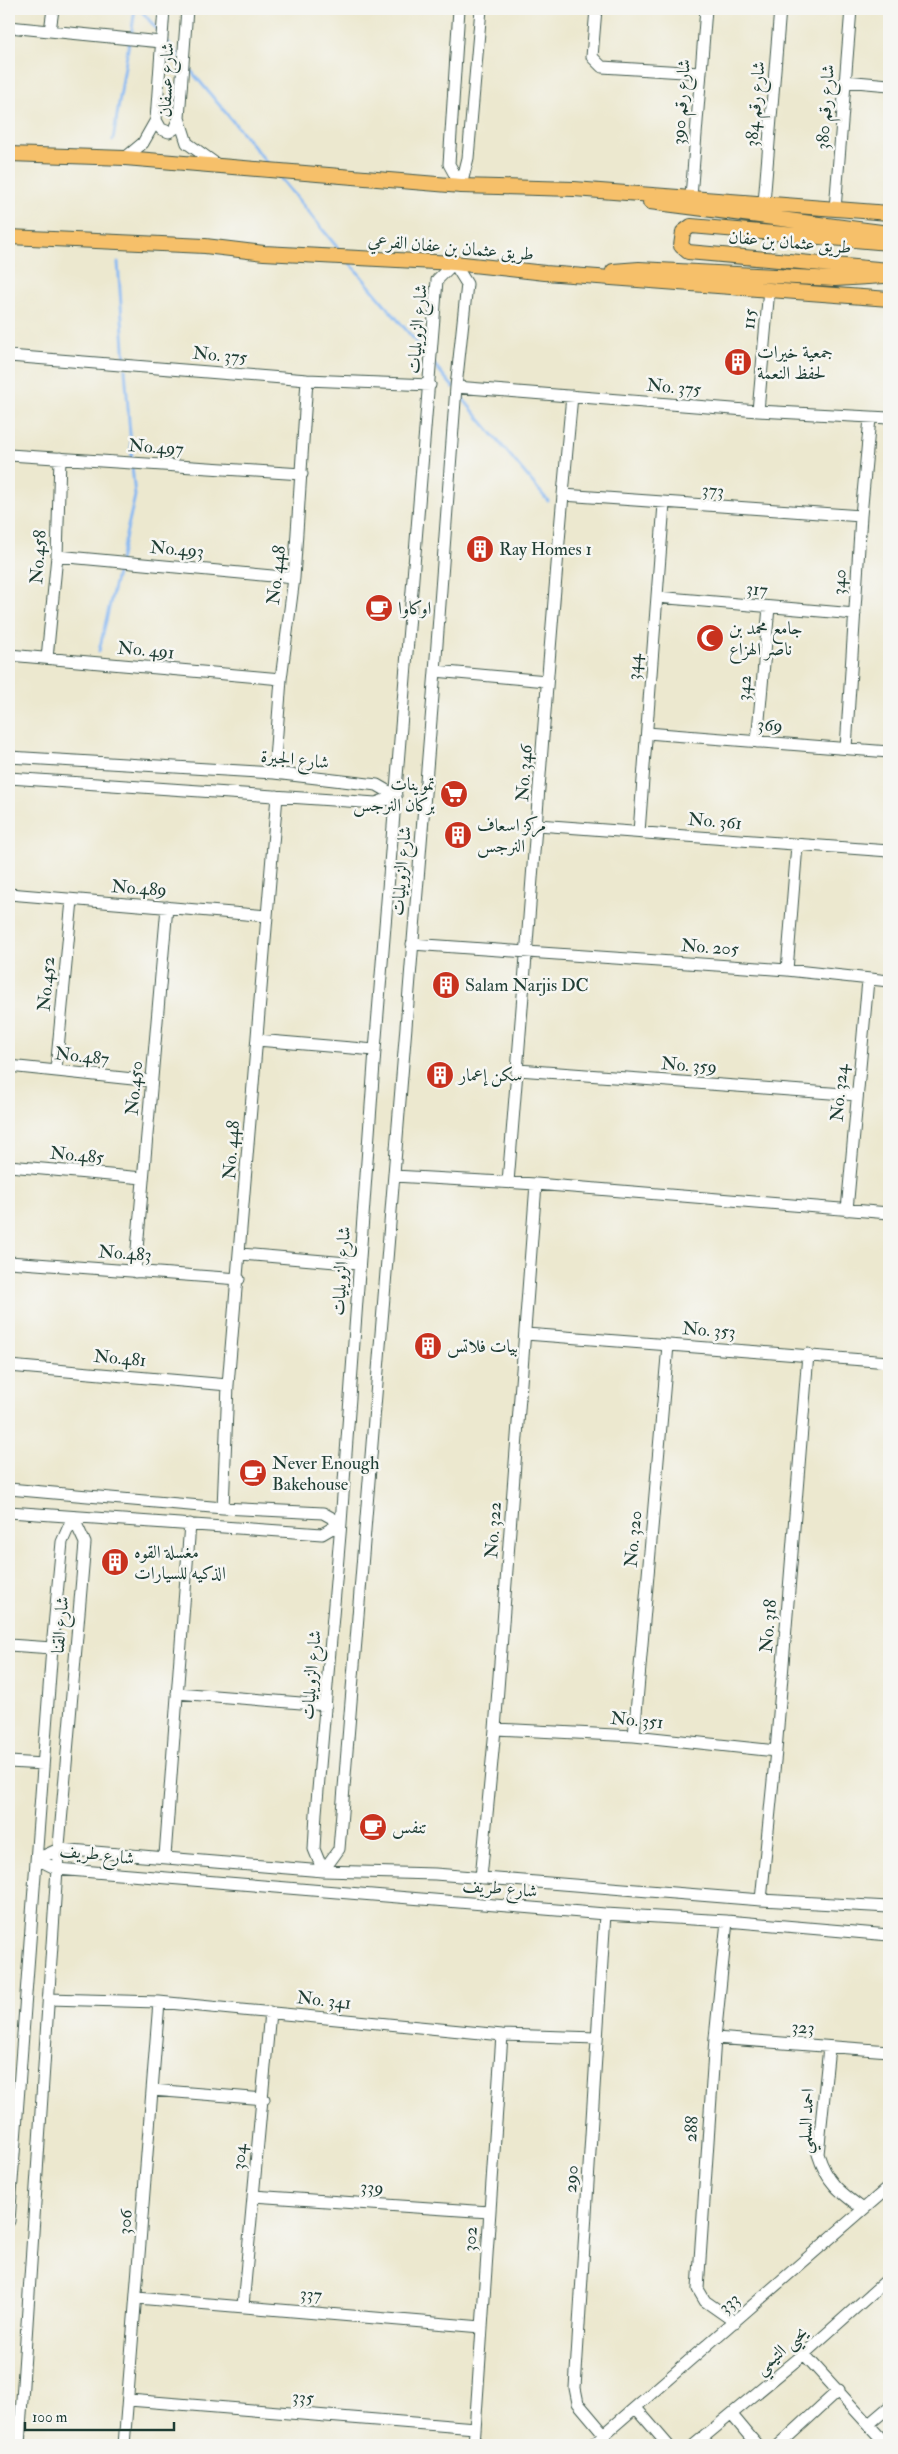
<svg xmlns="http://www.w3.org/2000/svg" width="898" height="2454" viewBox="0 0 898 2454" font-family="'IM FELL Double Pica',Amiri,serif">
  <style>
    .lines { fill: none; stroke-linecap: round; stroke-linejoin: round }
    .stream { stroke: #86b8f2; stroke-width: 3 }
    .minor-casing { stroke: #3e574b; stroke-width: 13 }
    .major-casing { stroke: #3e574b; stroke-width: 16 }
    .minor { stroke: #fff; stroke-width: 11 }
    .major { stroke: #f6c06b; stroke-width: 14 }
    .labels { text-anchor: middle; stroke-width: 5; stroke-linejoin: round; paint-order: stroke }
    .street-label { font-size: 18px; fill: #1f3d34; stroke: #f6f6f2 }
    .poi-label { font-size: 18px; fill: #1f3d34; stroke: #f6f6f2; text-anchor: start }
  </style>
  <rect width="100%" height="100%" fill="#f6f6f2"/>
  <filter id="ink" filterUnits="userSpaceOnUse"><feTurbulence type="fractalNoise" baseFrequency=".02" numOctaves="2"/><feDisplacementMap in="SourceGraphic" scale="10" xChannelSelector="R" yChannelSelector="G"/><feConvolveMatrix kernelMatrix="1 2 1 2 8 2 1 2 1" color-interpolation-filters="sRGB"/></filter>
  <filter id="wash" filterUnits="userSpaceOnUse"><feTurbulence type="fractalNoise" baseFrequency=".0096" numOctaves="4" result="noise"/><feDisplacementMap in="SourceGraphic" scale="20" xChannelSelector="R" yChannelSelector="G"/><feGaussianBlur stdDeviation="1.12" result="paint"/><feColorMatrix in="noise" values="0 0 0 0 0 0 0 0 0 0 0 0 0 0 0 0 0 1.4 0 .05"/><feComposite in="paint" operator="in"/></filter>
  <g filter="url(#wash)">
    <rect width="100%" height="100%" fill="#ece8cf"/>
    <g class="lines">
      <!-- stream -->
      <path class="stream" d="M140,9l19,23
        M131,36l4,-27
        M165,39l15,18
        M187,66l82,99
        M113,140l16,-98
        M278,175l63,77
        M118,262l7,100
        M350,263l78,93
        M433,363l20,24
        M125,369l7,91
        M459,394l89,107
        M99,651l36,-155 -3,-30"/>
    </g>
  </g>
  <g filter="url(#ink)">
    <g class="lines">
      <!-- minor casing -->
      <g class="minor-casing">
        <path id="minor" d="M187,9l-8,109 8,25 32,23
          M459,9l-10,155 12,22
          M596,9l-4,48 10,10 98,6
          M9,27l152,15
          M50,31l3,-22
          M845,81l44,4
          M156,120l5,9 8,3 5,-3 5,-11
          M125,158l18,-15 13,-23 8,-111
          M461,186l7,-28 13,-149
          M691,197l15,-188
          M764,203l16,-194
          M835,209l16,-200
          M454,263l13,21 -11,103 -21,284 -96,1178 -16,22 -9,-22 2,-36 25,-290 34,-473 62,-770z
          M9,356l298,24 123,5
          M456,387l302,24 131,7
          M758,411l11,-122
          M9,455l293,19
          M563,495l298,21
          M57,556l237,22
          M657,597l198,17
          M9,655l272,24
          M47,658l10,-102 3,-98
          M435,671l112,10
          M647,733l242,19
          M757,742l12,-135
          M846,748l15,-232 9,-98
          M9,757l265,16 103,12 19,11
          M274,773l7,-94 13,-101 13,-198
          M9,778l367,25 20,-7
          M538,825l351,26
          M639,832l25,-328
          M9,894l258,22
          M412,944l375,26 102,11
          M787,970l10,-125
          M257,1040l118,10
          M9,1066l143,15
          M56,1070l16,-170
          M518,1070l339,25
          M9,1166l134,12
          M394,1176l142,8 353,29
          M508,1182c22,-262 39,-524 64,-786
          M847,1210l21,-230
          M241,1254l118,10
          M9,1262l230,17
          M135,1272l32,-365
          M526,1334l363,28
          M9,1366l219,19
          M9,1489l214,19 100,5 18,10
          M223,1508l5,-123 49,-589
          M9,1512l313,22 19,-11
          M9,1645l43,3
          M177,1693l149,12
          M495,1729l139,7 142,15
          M634,1736l34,-391
          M9,1762l34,2
          M165,1856l25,-332
          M37,1859l20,10 548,45 122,7 162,14
          M37,1859l22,-10 264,22 112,3 326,26 128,7
          M481,1878l14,-149 41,-545
          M761,1900l15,-149 32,-397
          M605,1914l-30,474 3,15 27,32
          M727,1921l-12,117 -17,251 7,12 30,21
          M48,1999l111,3 343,33 95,3
          M715,2038l174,13
          M829,2047l-11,107c9,29 22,38 45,55
          M152,2090l112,9
          M253,2196l236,16
          M9,2221l43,-573 10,-106 11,-25
          M137,2298l345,29
          M243,2306l27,-294
          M804,2354l83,91
          M129,2400l346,28
          M636,2408l32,37
          M732,2415l25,30
          M869,2424l20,-17
          M19,2445l38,-576 28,-326 -12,-26
          M124,2445l35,-443
          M474,2445l28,-410
          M592,2445l297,-258
          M694,2445l110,-91 85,-76
          M779,2445l60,-55"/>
      </g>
      <!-- major casing -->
      <g class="major-casing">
        <path id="major" d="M9,154l116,4 336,28 113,3 315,24
          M650,202l239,31
          M9,237l196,9 59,7 190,10 91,10 344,26
          M889,243l-198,-17 -8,6 -2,14 7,6 201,18
          M613,271l26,-2 196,10 49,-3"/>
      </g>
      <!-- minor -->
      <use href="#minor" class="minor"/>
      <!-- major -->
      <use href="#major" class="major"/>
    </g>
  </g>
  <!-- icons -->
  <defs>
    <g id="building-disc" transform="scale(1.4375)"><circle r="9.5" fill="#c8321e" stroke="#f6f6f2"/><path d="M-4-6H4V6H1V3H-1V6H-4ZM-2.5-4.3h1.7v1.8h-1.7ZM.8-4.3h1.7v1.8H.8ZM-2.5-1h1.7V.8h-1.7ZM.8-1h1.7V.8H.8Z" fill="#fff"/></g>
    <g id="cafe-disc" transform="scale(1.4375)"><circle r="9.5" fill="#c8321e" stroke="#f6f6f2"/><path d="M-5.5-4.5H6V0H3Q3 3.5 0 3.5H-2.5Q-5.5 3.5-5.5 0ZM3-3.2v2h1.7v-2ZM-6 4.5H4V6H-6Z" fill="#fff"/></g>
    <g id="mosque-disc" transform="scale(1.4375)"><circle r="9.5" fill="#c8321e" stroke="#f6f6f2"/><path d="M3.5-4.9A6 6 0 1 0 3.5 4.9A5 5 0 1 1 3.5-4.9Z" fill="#fff"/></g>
    <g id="supermarket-disc" transform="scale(1.4375)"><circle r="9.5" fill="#c8321e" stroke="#f6f6f2"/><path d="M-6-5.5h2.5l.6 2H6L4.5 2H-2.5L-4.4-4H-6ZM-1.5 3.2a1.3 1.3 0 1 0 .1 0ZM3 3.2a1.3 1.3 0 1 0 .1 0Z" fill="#fff"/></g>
  </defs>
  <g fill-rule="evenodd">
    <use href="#building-disc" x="738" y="362"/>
    <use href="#building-disc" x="480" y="549"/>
    <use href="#cafe-disc" x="379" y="608"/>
    <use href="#mosque-disc" x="710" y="638"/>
    <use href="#supermarket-disc" x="454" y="794"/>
    <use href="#building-disc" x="458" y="835"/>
    <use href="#building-disc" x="446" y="985"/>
    <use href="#building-disc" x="440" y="1075"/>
    <use href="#building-disc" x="428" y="1346"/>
    <use href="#cafe-disc" x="253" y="1473"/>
    <use href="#building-disc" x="115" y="1562"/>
    <use href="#cafe-disc" x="373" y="1827"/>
  </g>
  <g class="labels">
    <!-- street labels -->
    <g class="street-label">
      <text transform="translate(166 80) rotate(-88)" y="6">شارع عسفان</text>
      <text transform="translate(681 102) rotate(-86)" y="6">شارع رقم 390</text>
      <text transform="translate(755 104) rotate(-85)" y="6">شارع رقم 384</text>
      <text transform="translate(825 107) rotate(-86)" y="6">شارع رقم 380</text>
      <text transform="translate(790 242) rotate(5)" y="6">طريق عثمان بن عفان</text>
      <text transform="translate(451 247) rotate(5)" y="6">طريق عثمان بن عفان الفرعي</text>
      <text transform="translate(749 319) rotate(-85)" y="6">115</text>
      <text transform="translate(417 329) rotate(-85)" y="6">شارع الزويليات</text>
      <text transform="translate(220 355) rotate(5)" y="6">No. 375</text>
      <text transform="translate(674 387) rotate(5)" y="6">No. 375</text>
      <text transform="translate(156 447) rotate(4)" y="6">No.497</text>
      <text transform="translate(713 490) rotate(4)" y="6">373</text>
      <text transform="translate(177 549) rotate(5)" y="6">No.493</text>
      <text transform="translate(38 557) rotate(-86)" y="6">No.458</text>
      <text transform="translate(276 575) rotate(-84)" y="6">No. 448</text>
      <text transform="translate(839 582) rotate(-87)" y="6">340</text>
      <text transform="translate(757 589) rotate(5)" y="6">317</text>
      <text transform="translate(146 650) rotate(5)" y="6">No. 491</text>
      <text transform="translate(634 667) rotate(-86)" y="6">344</text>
      <text transform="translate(744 688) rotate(-85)" y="6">342</text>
      <text transform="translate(770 725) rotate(4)" y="6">369</text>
      <text transform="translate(295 759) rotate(6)" y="6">شارع الجيرة</text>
      <text transform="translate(524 773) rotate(-86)" y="6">No. 346</text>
      <text transform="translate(715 821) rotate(5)" y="6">No. 361</text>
      <text transform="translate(401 871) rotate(-85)" y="6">شارع الزويليات</text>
      <text transform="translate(139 888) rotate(4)" y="6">No.489</text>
      <text transform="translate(710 947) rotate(4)" y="6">No. 205</text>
      <text transform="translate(46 984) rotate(-85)" y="6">No.452</text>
      <text transform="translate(82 1056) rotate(6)" y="6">No.487</text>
      <text transform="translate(689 1065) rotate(4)" y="6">No. 359</text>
      <text transform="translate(134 1088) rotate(-85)" y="6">No.450</text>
      <text transform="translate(839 1093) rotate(-85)" y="6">No. 324</text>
      <text transform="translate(231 1150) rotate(-86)" y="6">No. 448</text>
      <text transform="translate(77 1155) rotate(5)" y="6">No.485</text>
      <text transform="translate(125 1253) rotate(4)" y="6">No.483</text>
      <text transform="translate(341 1271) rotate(-86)" y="6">شارع الزويليات</text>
      <text transform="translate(709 1330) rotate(4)" y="6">No. 353</text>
      <text transform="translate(120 1358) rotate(5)" y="6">No.481</text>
      <text transform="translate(493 1530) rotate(-86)" y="6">No. 322</text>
      <text transform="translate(633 1539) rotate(-85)" y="6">No. 320</text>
      <text transform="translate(60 1625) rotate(-85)" y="6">شارع القنا</text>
      <text transform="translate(768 1626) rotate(-85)" y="6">No. 318</text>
      <text transform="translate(311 1675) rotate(-85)" y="6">شارع الزويليات</text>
      <text transform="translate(637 1720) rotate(5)" y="6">No. 351</text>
      <text transform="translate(97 1854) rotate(7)" y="6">شارع طريف</text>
      <text transform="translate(500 1888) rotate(5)" y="6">شارع طريف</text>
      <text transform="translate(324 2000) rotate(6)" y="6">No. 341</text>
      <text transform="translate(803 2027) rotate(4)" y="6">323</text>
      <text transform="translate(806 2121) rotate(-87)" y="6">احمد السلمي</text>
      <text transform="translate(691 2129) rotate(-86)" y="6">288</text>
      <text transform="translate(239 2157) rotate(-85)" y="6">304</text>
      <text transform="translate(571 2179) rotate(-86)" y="6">290</text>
      <text transform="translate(372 2187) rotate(4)" y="6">339</text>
      <text transform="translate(125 2222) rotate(-86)" y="6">306</text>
      <text transform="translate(470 2239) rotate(-86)" y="6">302</text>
      <text transform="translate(311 2294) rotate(5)" y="6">337</text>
      <text transform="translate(729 2303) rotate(-41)" y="6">333</text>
      <text transform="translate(781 2350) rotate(-41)" y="6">يحيى التيمي</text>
      <text transform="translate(303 2397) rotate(5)" y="6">335</text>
    </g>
    <!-- poi labels -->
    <g class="poi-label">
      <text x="757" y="358">جمعية خيرات<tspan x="757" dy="21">لحفظ النعمة</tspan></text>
      <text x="499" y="555">Ray Homes 1</text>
      <text x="398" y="614">اوكاوا</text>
      <text x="729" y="634">جامع محمد بن<tspan x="729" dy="21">ناصر الهزاع</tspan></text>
      <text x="435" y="790" text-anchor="end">تموينات<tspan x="435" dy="21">بركان النرجس</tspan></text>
      <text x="477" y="831">مركز اسعاف<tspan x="477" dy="21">النرجس</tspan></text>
      <text x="465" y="991">Salam Narjis DC</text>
      <text x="459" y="1081">سكن إعمار</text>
      <text x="447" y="1352">بيات فلاتس</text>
      <text x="272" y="1469">Never Enough<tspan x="272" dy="21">Bakehouse</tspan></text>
      <text x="134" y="1558">مغسلة القوه<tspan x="134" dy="21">الذكيه للسيارات</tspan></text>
      <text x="392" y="1833">تنفس</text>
    </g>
  </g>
  <!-- margin -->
  <rect width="898" height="2454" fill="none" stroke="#f6f6f2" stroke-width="30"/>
  <!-- scale -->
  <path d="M25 2422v8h149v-8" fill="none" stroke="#1f3d34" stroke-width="2.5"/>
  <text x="32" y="2422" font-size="15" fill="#1f3d34" stroke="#f6f6f2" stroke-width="4" paint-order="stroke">100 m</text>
</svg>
